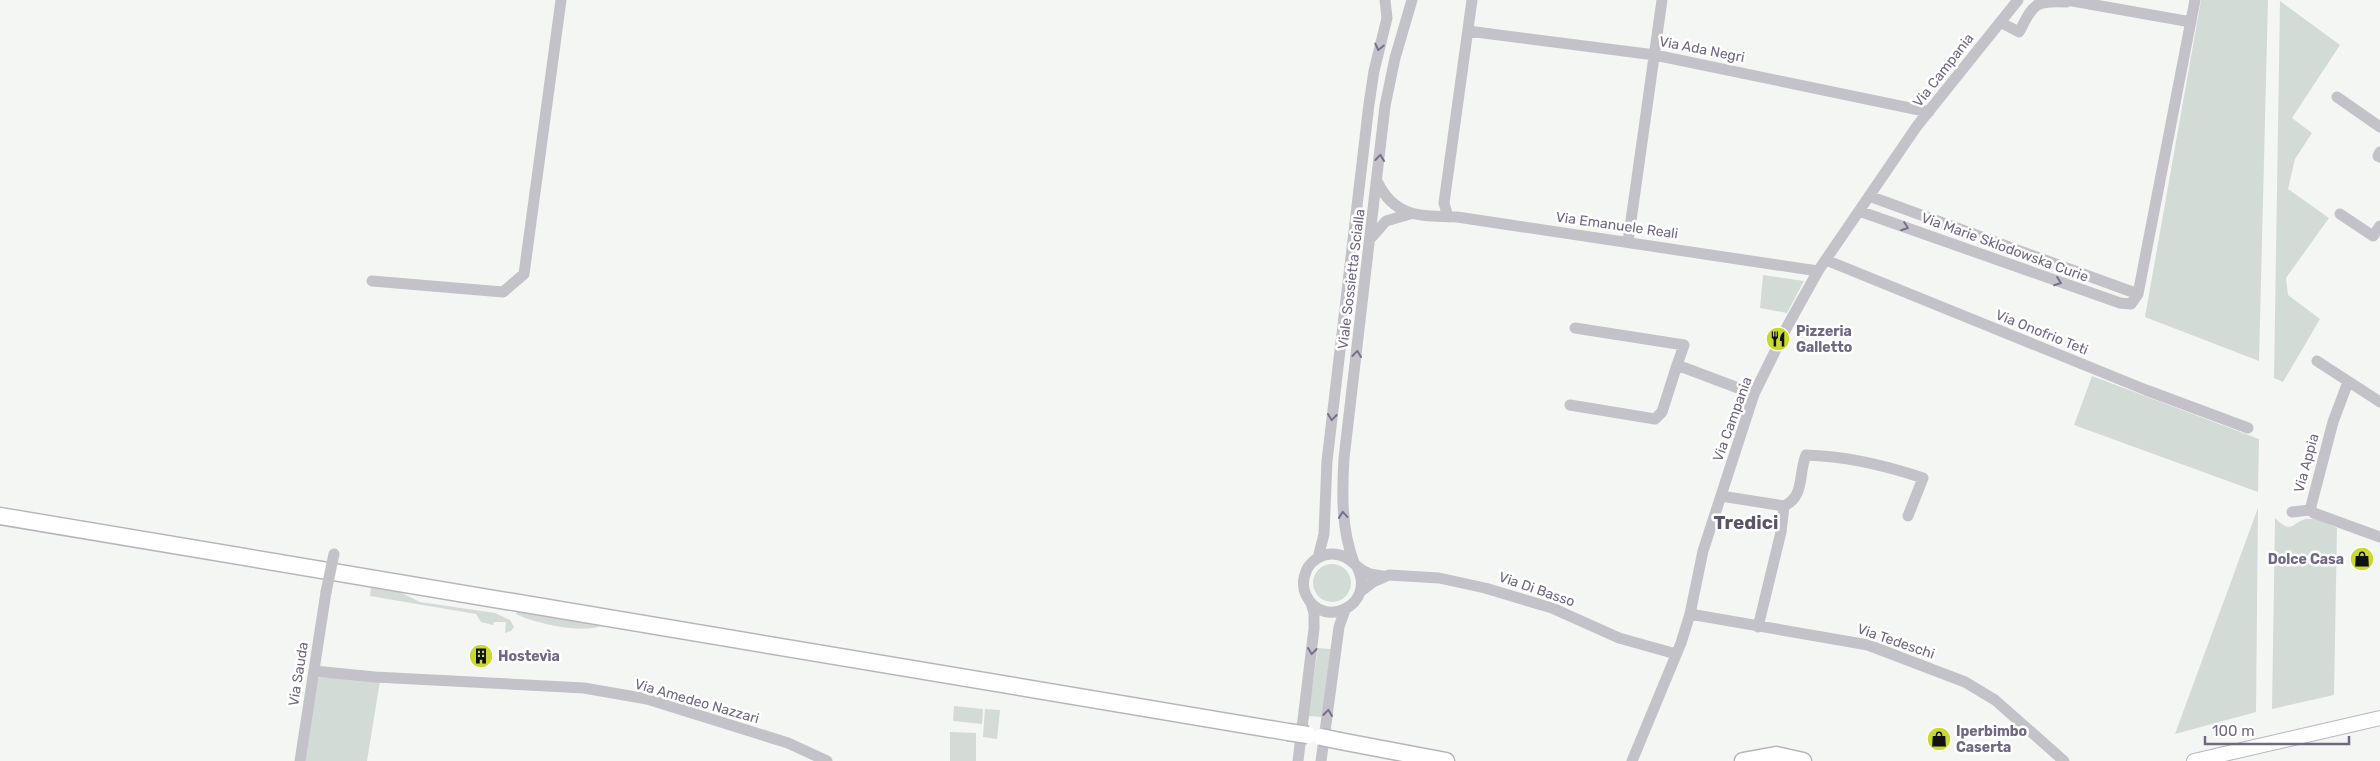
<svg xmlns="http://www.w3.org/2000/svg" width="2380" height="761" viewBox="0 0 2380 761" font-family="Rubik,sans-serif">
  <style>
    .green { fill: #d3dbd7 }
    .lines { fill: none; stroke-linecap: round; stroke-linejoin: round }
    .major-casing { stroke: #b8b5bd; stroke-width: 16 }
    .highway-casing { stroke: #b7b5bb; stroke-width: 19 }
    .minor { stroke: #c4c2c9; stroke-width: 11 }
    .major { stroke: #fff; stroke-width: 14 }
    .highway { stroke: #fff; stroke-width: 16 }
    .highway-bridge-casing { stroke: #b7b5bb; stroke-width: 19; stroke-linecap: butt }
    .minor-bridge { stroke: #c4c2c9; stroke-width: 11 }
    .highway-bridge { stroke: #fff; stroke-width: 16 }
    .oneway { stroke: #78708a }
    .labels { text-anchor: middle; stroke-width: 5; stroke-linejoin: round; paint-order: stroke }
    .street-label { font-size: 14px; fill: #706783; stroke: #fff }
    .poi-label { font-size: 14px; font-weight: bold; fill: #706783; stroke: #fff; text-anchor: start }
    .district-label { font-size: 19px; font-weight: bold; fill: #5b5568; stroke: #fff }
  </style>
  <rect width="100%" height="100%" fill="#f4f6f3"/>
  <!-- green -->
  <path class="green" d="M2201,0h67l-9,361 -114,-44z
    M2280,1l60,44 -48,73 20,15 -17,26 -7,30 41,29 -43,60 2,17 32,24 -37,63 -9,-4z
    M1763,275l41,6 -17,32 -27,-5z
    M2092,376l167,63 -1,53 -184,-67z
    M2258,508l-2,204 -81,22z
    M2275,518c17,17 16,5 31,1 10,-2 22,5 31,9l-3,167 -62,14z
    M1313 583a19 19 0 1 1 38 0a19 19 0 1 1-38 0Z
    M371,588l29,4 20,10 75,11 15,7 4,7 -3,4 -6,2 1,-11h-12l-1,3 -12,-3 -5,-8 -106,-18z
    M517,611l84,15c-17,8 -68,-3 -85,-12z
    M1318,648l13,1 -9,68 -14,-1z
    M320,677l60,4 -13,80h-64l13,-81z
    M954,706l29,3 -1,15 -29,-3z
    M985,709l15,1 -3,29 -14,-2z
    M950,732l26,1v28h-26z"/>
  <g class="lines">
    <!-- major casing -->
    <g class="major-casing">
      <path id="major" d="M2194,761l186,-43"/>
    </g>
    <!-- highway casing -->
    <g class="highway-casing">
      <path id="highway" d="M0,516l1288,216
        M1340,741l106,20
        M1743,761l33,-6 27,6"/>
    </g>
    <!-- minor -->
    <path class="minor" d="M2067,0l124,22
      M2000,22l19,10c15,-28 15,-32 48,-30
      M1468,31l187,24 274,57
      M2337,97l43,30
      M2380,152l-2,4 2,1
      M1378,183c17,35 44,33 79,34l361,54
      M1869,196l269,98
      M1859,211l261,92 11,1 7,-10 57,-294
      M2340,214l33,22 7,-10
      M1448,217l-4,-14 28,-203
      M1372,237l14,-16 24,-7
      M1628,242l34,-242
      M1826,260l320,130 102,38
      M372,281l131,11 21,-18 37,-274
      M1575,328l109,17 -7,20
      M2317,361l63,41
      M2348,382l-15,40 -23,88 4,3 66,24
      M1570,405l85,14 7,-7 15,-47 77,29
      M1721,496l63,10
      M1784,506c21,-10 14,-31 22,-51 41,1 78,10 117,23l-15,38
      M2292,512l18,-2
      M1318,558l6,-24 3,-73 42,-357 5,-33 13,-53 -2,-18
      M1354,563c-13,-35 -12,-69 -10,-105l41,-352 10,-48 17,-58
      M1357,567c20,38 -34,64 -51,28 -4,-8 -3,-17 1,-26 5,-9 15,-15 25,-15 12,0 18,6 26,13 7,7 16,8 25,9
      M1361,591l12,-9 16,-7 50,3 46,10 67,20 67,30 57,16
      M1690,614l178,31 97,37 30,18 69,61
      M1758,627l23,-95 3,-26
      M314,671l61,6 209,11 63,11 141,44 39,18
      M300,761l26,-169
      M1298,761l16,-132v-16l-3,-10
      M1321,761l18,-134 6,-17
      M1632,761l49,-118 9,-29 13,-63 51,-157 34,-69 30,-54 99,-145 101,-126"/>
    <!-- major -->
    <use href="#major" class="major"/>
    <!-- highway -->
    <use href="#highway" class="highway"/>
    <!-- highway-bridge casing -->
    <g class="highway-bridge-casing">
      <path id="highway-bridge" d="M1288,732l20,3
        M1321,737l19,4"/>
    </g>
    <!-- minor-bridge -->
    <path class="minor-bridge" d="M326,592l8,-38"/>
    <!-- highway-bridge -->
    <use href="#highway-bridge" class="highway-bridge"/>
  </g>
  <!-- one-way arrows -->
  <defs><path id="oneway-chevron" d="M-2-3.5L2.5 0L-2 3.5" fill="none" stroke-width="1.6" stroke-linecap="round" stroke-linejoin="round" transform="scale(1.25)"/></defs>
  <g class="oneway">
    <use href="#oneway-chevron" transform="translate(1379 47) rotate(103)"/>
    <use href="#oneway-chevron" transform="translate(1380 158) rotate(-84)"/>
    <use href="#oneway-chevron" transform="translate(1905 227) rotate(20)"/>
    <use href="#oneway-chevron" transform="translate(2058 282) rotate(20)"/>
    <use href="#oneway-chevron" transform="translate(1357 354) rotate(-83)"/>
    <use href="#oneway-chevron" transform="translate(1332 417) rotate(97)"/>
    <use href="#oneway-chevron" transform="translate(1343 515) rotate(-95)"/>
    <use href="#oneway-chevron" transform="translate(1312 651) rotate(97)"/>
    <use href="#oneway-chevron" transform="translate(1328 713) rotate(-83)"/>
  </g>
  <!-- icons -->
  <defs>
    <g id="restaurant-disc" transform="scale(1.25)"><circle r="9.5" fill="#c9d931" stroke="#fff"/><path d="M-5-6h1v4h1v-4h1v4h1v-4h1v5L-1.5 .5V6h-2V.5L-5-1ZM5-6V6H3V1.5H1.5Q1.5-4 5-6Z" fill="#111"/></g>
    <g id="shop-disc" transform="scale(1.25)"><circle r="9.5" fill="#c9d931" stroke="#fff"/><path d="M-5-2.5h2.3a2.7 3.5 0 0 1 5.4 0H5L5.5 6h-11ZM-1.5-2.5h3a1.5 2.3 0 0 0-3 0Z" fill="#111"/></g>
    <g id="building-disc" transform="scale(1.25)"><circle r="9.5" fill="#c9d931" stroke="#fff"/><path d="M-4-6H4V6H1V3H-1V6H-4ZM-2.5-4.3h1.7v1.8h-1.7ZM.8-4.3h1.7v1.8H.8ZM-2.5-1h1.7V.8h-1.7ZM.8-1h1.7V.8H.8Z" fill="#111"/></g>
  </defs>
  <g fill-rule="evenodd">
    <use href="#restaurant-disc" x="1778" y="339"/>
    <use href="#shop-disc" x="2362" y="559"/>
    <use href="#building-disc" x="481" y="656"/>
    <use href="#shop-disc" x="1939" y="739"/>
  </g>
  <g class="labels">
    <!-- street labels -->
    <g class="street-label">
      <text transform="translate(1702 49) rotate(11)" y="5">Via Ada Negri</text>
      <text transform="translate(1943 70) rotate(-52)" y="5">Via Campania</text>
      <text transform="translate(1617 225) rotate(8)" y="5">Via Emanuele Reali</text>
      <text transform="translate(2005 247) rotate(20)" y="5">Via Marie Sklodowska Curie</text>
      <text transform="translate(1351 279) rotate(-83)" y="5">Viale Sossietta Scialla</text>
      <text transform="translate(2042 332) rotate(22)" y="5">Via Onofrio Teti</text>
      <text transform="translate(1732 419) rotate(-70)" y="5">Via Campania</text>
      <text transform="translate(2306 463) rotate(-75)" y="5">Via Appia</text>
      <text transform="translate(1537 589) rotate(19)" y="5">Via Di Basso</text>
      <text transform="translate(1896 641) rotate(19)" y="5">Via Tedeschi</text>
      <text transform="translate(298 674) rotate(-81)" y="5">Via Sauda</text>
      <text transform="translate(697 701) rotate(16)" y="5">Via Amedeo Nazzari</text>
    </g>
    <!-- poi labels -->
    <g class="poi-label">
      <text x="1796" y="336">Pizzeria<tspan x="1796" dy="16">Galletto</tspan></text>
      <text x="2344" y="564" text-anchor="end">Dolce Casa</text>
      <text x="498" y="661">Hostevìa</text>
      <text x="1956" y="736">Iperbimbo<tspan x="1956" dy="16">Caserta</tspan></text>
    </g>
    <!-- district labels -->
    <g class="district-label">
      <text x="1746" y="529">Tredici</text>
    </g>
  </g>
  <!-- scale -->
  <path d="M2205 736v8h144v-8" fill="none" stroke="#706783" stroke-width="2.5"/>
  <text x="2212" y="736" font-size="15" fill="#706783" stroke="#ffffff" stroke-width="4" paint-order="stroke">100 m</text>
</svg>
